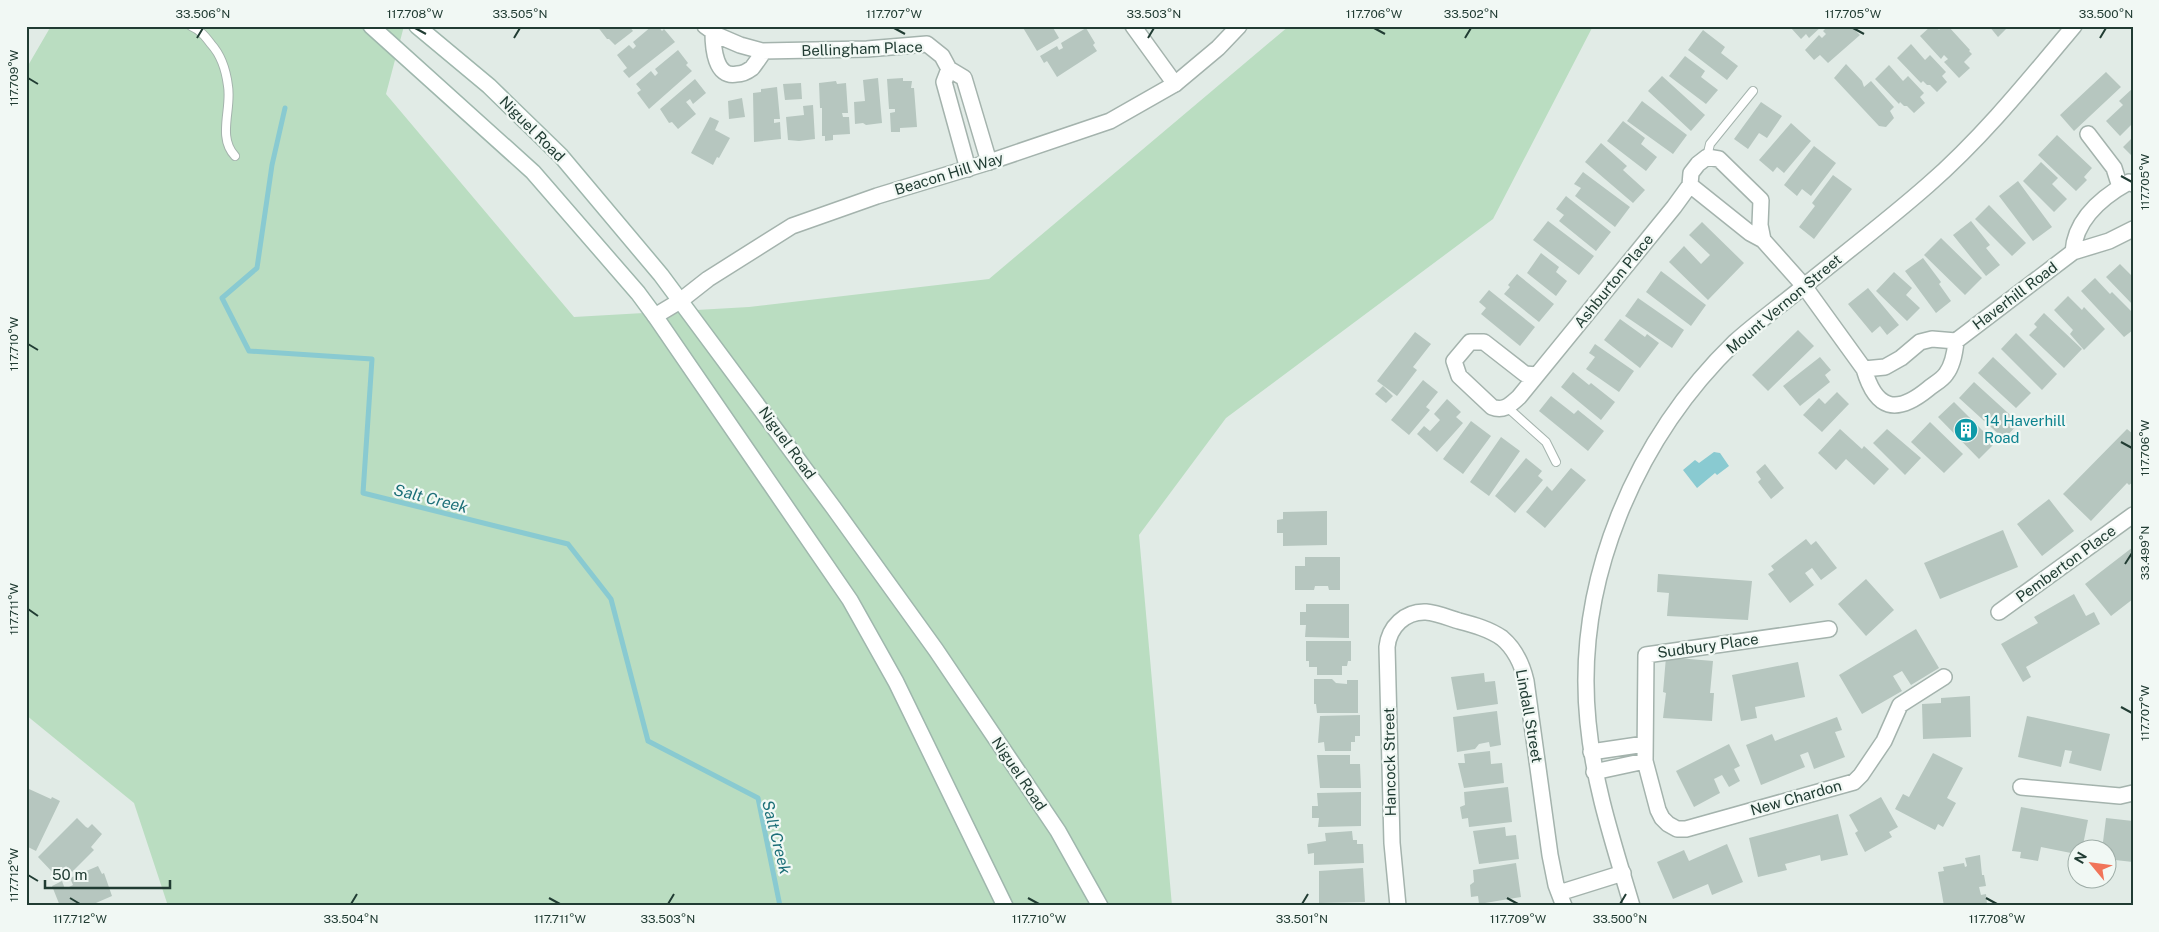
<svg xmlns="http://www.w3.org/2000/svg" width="2159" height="932" viewBox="0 0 2159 932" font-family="'Public Sans',sans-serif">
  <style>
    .green { fill: #baddc1 }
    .water { fill: #89cad1 }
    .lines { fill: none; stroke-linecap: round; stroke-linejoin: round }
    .stream { stroke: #89cad1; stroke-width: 5 }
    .building { fill: #b6c6bf }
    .service-casing { stroke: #a4b3ad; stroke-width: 10 }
    .minor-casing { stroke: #a4b3ad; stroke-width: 18 }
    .tertiary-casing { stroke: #a4b3ad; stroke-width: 18 }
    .secondary-casing { stroke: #9fb7ad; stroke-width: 18 }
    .service { stroke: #fff; stroke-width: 8 }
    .minor { stroke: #fff; stroke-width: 15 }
    .tertiary { stroke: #fff; stroke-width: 15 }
    .secondary { stroke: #fff; stroke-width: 15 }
    .ticks { fill: none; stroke: #213c33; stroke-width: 2 }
    .labels { text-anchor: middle; stroke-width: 4.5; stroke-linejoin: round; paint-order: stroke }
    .street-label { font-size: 15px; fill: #213c33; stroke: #f1f8f4 }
    .culture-label { font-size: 15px; fill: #0d838f; stroke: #f1f8f4; text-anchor: start }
    .water-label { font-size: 16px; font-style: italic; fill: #1c6f78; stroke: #f1f8f4 }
    .neatline { fill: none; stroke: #213c33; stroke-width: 2 }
    .ticks-label { font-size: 12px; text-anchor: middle; fill: #213c33 }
  </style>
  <rect width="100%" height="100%" fill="#e1ebe6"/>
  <!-- green -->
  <path class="green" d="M51,26h353l-18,68 188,223 175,-10 240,-28 300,-253h304l-100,193 -267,199 -87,117 33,371h-1004l-34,-103 -108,-88v-646z"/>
  <!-- water -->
  <path class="water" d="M1714,452l6,1 9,13 -12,9 -2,-2 -18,15 -14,-18 12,-10 4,3z"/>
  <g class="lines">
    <!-- stream -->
    <path class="stream" d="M285,108l-13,57 -15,103 -35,30 27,53 123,8 -9,134 205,51 43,55 37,142 110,57 22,108"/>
  </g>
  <!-- building -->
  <path class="building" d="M597,26h32l4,5 -18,14 -6,-6h-2z
    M652,26h6l4,5 2,-2 11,13 -46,36 -6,-7 4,-3 -10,-13 12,-10 4,4 3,-3 -3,-4z
    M1022,26h30l7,12 -22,13z
    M1793,26h29l-13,12 -3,-4 -5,5 -10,-11z
    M1828,26h30l-4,3 6,6 -32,28 -8,-8 -6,5 -9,-10 14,-15 3,3 4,-4 -3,-3z
    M1931,26h5l3,4 3,-4h6l22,24 -1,1 3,3 -8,8 6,6 -11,10 -15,-16 4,-3 -4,-4 -3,4 -21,-23z
    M1989,26h20l-11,11z
    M1086,28l9,15 -2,2 4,6 -40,26 -10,-16 -3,2 -4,-7 17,-10 2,4 4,-2 -2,-5z
    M1703,30l22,17 -4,6 17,13 -11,14 -39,-30z
    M1911,44l14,16 5,-5 16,17 -4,4 5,6 -10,10 -7,-7h-3l-4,-4 -2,2 -24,-25z
    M678,50l10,13 -2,2 6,6 -43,38 -12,-16 4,-3 -5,-6 15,-13 4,5 3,-3 -3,-4z
    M1685,56l20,15 -4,6 17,13 -12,14 -37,-28z
    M1846,64l16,17 2,6 7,-6 23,26 -4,4 4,7 -8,9 -7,-1 -45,-48z
    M1889,65l14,16 5,-5 16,17 -4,4 5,6 -11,10 -7,-7h-3l-4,-4 -1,2 -24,-25z
    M2106,72l15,15 -47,44 -14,-16z
    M1662,76l43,39 -14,16 -43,-40z
    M878,78l4,45 -16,2 -3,-2 -8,1 -1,-22 11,-1 -2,-21z
    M903,78v3h9l-1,7h3l3,39 -17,1v4h-9l-1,-19 5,-1v-3h-6l-2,-30z
    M695,79l11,14 -13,11 -3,-5 -4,3 10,12 -18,15 -6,-7 -3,1 -9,-14z
    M836,81l1,3 9,-1 2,30h-6l1,4h6l1,17 -17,1v5l-8,1v-5h-3v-28h-2l-1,-25z
    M801,83l1,16 -17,1 -2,-16z
    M777,87l3,32h-6v4l6,-1 1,17 -27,3 -1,-49 8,-1v-3z
    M2133,88v35l-13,13 -14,-15 17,-16 -4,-4z
    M742,98l3,19 -16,2 -1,-18z
    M1642,101l45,34 -14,19 -46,-33z
    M1761,102l21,14 -15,22 -8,-5 -11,16 -14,-10z
    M813,105l2,34 -16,2 -11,-1 -2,-23 18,-2 -1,-9z
    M710,117l9,4 -4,9 15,8 -11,20 -2,-1 -4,8 -22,-12z
    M1623,121l22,17 -4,6 16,13 -11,14 -39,-30z
    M1791,123l20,18 -27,32 -7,-6 -4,5 -14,-12z
    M2057,135l35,33 -8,9 3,3 -11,11 -38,-36z
    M2133,137v20l-10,-10z
    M1601,143l26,23 -4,4 22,20 -12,13 -48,-41z
    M1814,146l22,17 -25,33 -9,-7 -5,7 -13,-11z
    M2041,162l17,16 -6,6 15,15 -13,13 -31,-31z
    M1583,172l47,35 -15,20 -40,-31 6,-8 -7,-4z
    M1833,175l19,14 -38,50 -15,-12 16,-21 -3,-3z
    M2018,181l34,46 -19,14 -34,-45z
    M1566,196l45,36 -15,19 -37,-30 5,-6 -8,-6z
    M1989,205l37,38 -14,13 -37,-37z
    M1548,221l46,35 -15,19 -46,-35z
    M1971,221l19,24 -4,3 14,17 -14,11 -33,-41z
    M1702,222l42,41 -36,37 -39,-38 15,-16 17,18 9,-9 -21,-20z
    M1941,238l41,40 -17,17 -41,-40z
    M1541,253l18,14 -3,5 11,9 -11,15 -29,-23z
    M1923,258l18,24 -2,2 12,17 -15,12 -31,-42z
    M2120,264l13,13v28l-27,-28z
    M1661,271l45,34 -15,21 -45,-34z
    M1894,272l18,16 -6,7 14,13 -13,13 -31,-30z
    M1517,274l37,30 -15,18 -35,-28 6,-7 -2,-2z
    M2095,278l15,16 2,-2 21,21v17l-9,7 -43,-46z
    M1868,288l31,37 -12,10 -7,-9 -8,7 -24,-29z
    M1489,290l46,37 -15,19 -39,-32 5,-6 -7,-6z
    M2068,296l14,14 2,-3 21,22 -21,21 -14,-16 3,-4 -19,-20z
    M1638,298l46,32 -12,18 -47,-32z
    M2044,313l38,36 -18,19 -35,-33 8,-8 -3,-3z
    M1620,319l25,18 2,-3 12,9 -19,25 -36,-28z
    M1798,330l16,16 -46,45 -16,-16z
    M1415,332l16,12 -18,23 4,3 -20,26 -20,-15z
    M2016,333l41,41 -15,16 -41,-41z
    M1595,344l39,27 -15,21 -33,-23 9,-12 -6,-4z
    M1820,357l11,13 -6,5 5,7 -30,24 -17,-20z
    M1993,357l38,36 -15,15 -38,-35z
    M1573,372l16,13 2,-2 24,19 -14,18 -40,-33z
    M1423,380l15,12 -12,15 4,3 -21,25 -18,-15z
    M1974,382l45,41 -15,16 -45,-41z
    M1383,386l10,10 -7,7 -11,-9z
    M1837,392l12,12 -27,28 -19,-17 16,-17 6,6z
    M1551,396l23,18 4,-4 26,21 -16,20 -49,-40z
    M1447,399l14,13 -5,5 7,6 -26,29 -20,-18 7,-8 6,5 10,-11 -6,-6z
    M1954,402l41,41 -16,16 -41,-42z
    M1471,421l20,15 -28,38 -20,-15z
    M1930,422l33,32 -19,19 -33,-31z
    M1840,429l22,20 2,-3 25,23 -15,16 -28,-26 -10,11 -18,-17z
    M1887,429l34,29 -16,17 -32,-32z
    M2127,429l6,5v48l-4,3 -2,-2 -36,38 -28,-27z
    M1501,437l19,14 -31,45 -19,-14z
    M1526,458l16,13 -4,5 5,4 -28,33 -20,-17z
    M1765,464l19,24 -13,11 -13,-17 3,-3 -5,-7z
    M1571,468l15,12 -41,48 -19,-16 21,-26 5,5z
    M2049,499l25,32 -32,25 -25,-32z
    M1327,511v34l-44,1v-13h-6v-13l6,-1v-7z
    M2003,530l15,37 -78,32 -16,-36z
    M1806,539l5,6 5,-4 21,27 -16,12 -9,-12 -7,5 9,12 -24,18 -22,-29 6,-4 -3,-4z
    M2133,547v52l-22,17 -26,-32z
    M1305,557h35v33h-11l-1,-4h-13l-1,4h-19v-24h10z
    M1658,574l94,7 -4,39 -81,-4 2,-23 -12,-1z
    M1866,579l28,31 -28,26 -28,-32z
    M2074,594l12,22 8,-4 6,12 -74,43 5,10 -8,5 -22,-38 37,-21 -4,-6z
    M1306,604h43v34l-44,-1 1,-12h-6v-13h6z
    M1916,629l23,39 -28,17 -9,-14 -9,5 9,15 -40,23 -23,-39z
    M1306,641h45v20h-3l-1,5h-5v9h-25v-8h-8v-6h-3z
    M1666,657l47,4 -3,32h4l-2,28 -49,-3 3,-25 -3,-1z
    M1798,662l7,35 -50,10 2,11 -16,3 -9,-46z
    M1484,673l1,9 10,-1 3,23 -41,6 -6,-33z
    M1314,679h18l4,4 11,1v-4h11v33h-41l-1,-9h-2z
    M1970,696l1,41 -48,2 -1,-35 19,-1v-5z
    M1497,711l4,34 -11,2 -1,-5 -10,2 -4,5 -18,3 -4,-35z
    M1360,715v21h-5v6h-4v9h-26l-1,-9 -6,1 2,-27z
    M2027,716l83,18 -9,37 -32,-8 3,-12 -7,-1 -4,17 -43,-10z
    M1837,717l5,13 -7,2 10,25 -31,12 -6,-17 -8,3 5,12 -44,18 -15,-40 26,-11 3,7z
    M1729,744l11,22 -6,3 6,12 -11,6 -7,-12 -8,4 6,14 -26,14 -18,-36z
    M1490,751l1,13 11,-1 2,20 -40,5 -6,-25h7l-1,-9z
    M1933,753l30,15 -16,30 9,5 -13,24 -5,-3 -3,6 -40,-21 8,-15 6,3z
    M1317,755h33v9h10l1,24h-41z
    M1508,787l4,35 -43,5 -1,-9 -6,1 -2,-12 5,-2 -1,-13z
    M29,789l22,10 1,-2 8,4 -24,50 -10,-5v-51z
    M1361,792v34l-43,1 1,-9h-7v-12h6l-1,-13z
    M1881,797l17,30 -9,5 3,5 -27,15 -10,-19 3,-2 -9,-16z
    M2021,807l67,13 -6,30h-6v4l-35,-7 -3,14 -18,-3 1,-6 -9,-1z
    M1838,814l10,41 -27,6 -1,-6 -35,9 2,6 -29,7 -9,-39z
    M77,818l9,9 2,1 4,-4 10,10 -11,13 3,3 -22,22 -6,-6 -10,10 -18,-19z
    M2106,818l27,3v41l-27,-3v-9h-4z
    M1505,827l1,9 10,-1 3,24 -40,5 -6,-33z
    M1352,831l1,9h4v4h6l1,19 -50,2v-12l-6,1 -1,-10 19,-3 -1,-8z
    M1727,844l16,38 -31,13 -4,-11 -35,15 -16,-37 27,-12 5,11z
    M1980,855l2,20h2l2,11 -7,1 2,8 5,-1 1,10 -43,2 -6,-34 6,-1 -1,-4 21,-4 1,4 2,-1 -2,-8z
    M1516,863l5,34 -42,7 -1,-8 -7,1 -1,-12 4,-3 -1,-12z
    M98,866l4,8 2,-1 8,23 -23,10h-29l-8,-20 10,-5 3,8 8,-4 -3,-7z
    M1363,868l2,34 -46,1v-32z"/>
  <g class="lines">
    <!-- service casing -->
    <g class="service-casing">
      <path id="service" d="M191,26c9,4 14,10 20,18 10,11 15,26 17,42 4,23 -11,51 7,70
        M1707,157l3,-13 43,-53
        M1507,407l39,35 10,20"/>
    </g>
    <!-- minor casing -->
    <g class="minor-casing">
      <path id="minor" d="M705,26l14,10 21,9 22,6 105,-2 60,-5 15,12 7,13 15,9 25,84
        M1133,26l42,58
        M713,32c0,15 2,47 24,42 5,0 11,-3 15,-6 4,-5 8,-11 12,-17
        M949,69l-5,13 24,87
        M2088,134l26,34 6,19
        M1690,185l60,48 13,7 41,46 60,83 21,-2 16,-9 19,-16 12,-3 24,2 117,-89 36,-11 24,-12
        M2073,252c2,-33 29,-55 56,-70l4,2
        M1864,369c12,41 32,46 64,20 6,-5 14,-9 18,-15 7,-9 9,-22 10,-33
        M1537,375l-12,-1 -41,-32h-14l-16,19 5,15 33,31c12,5 19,-3 27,-10l155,-190 16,-22 1,-12 7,-9 9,-7 12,2 42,41 -1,25 3,15
        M1999,612l134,-97
        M1829,629l-183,26 -1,106 13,49 4,8 6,6 9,5h9l168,-47 7,-7 23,-34 16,-36 44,-28
        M1591,752l54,-8
        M1594,772l51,-11
        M2021,787l99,9 13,-3
        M1559,893l64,-20
        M1398,906l-6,-63 -5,-196c2,-20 18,-36 39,-35 11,1 23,6 33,9 15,4 30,8 43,17 13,11 20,26 24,43l24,174 6,30 8,21"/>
    </g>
    <!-- tertiary casing -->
    <g class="tertiary-casing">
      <path id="tertiary" d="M655,316l25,-15 28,-22 84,-53 85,-30 112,-34 121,-41 65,-37 43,-36 21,-22
        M1632,906c-18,-61 -38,-120 -44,-184 -14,-140 47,-283 147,-380 20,-18 42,-34 63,-51 43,-35 88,-69 130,-106 54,-47 100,-104 146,-159"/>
    </g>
    <!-- secondary casing -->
    <g class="secondary-casing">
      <path id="secondary" d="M371,26l162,146 105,121 17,23 195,284 46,82 109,224
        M417,26l72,60 72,70 100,119 172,232 103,143 122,181 42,75"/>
    </g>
    <!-- service -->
    <use href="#service" class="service"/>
    <!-- minor -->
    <use href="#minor" class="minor"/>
    <!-- tertiary -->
    <use href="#tertiary" class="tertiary"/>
    <!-- secondary -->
    <use href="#secondary" class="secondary"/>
  </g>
  <!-- ticks -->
  <path class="ticks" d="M415,28l11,6M894,28l11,6M1374,28l11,6M1853,28l11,6M197,38l6,-10M514,38l6,-10M1148,38l6,-10M1465,38l6,-10M2100,38l6,-10M28,78l10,6M2121,176l11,6M28,344l10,6M2121,442l11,6M2125,564l7,-11M28,609l10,7M2121,707l11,6M28,875l10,6M70,898l10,6M549,898l11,6M1028,898l11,6M1507,898l11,6M1986,898l11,6M351,904l6,-10M668,904l6,-10M1302,904l6,-10M1620,904l6,-10"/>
  <!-- icons -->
  <defs>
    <g id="building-disc" transform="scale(1.25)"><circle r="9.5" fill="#0f9aa8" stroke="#f1f8f4"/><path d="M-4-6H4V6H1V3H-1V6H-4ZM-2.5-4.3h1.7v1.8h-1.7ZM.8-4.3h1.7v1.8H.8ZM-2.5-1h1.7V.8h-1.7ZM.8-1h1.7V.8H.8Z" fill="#fff"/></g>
  </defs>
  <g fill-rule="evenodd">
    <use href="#building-disc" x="1966" y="430"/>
  </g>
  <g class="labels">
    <!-- street labels -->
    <g class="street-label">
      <text transform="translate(862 49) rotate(-2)" y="5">Bellingham Place</text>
      <text transform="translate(532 129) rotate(45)" y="5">Niguel Road</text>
      <text transform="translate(949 174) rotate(-17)" y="5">Beacon Hill Way</text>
      <text transform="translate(1614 281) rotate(-51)" y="5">Ashburton Place</text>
      <text transform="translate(2015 296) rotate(-37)" y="5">Haverhill Road</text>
      <text transform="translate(1784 304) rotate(-40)" y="5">Mount Vernon Street</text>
      <text transform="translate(787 443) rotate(54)" y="5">Niguel Road</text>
      <text transform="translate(2066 564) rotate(-36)" y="5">Pemberton Place</text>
      <text transform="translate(1708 646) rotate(-8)" y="5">Sudbury Place</text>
      <text transform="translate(1529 716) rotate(80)" y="5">Lindall Street</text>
      <text transform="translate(1390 762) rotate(-91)" y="5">Hancock Street</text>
      <text transform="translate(1019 774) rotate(56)" y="5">Niguel Road</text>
      <text transform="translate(1796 798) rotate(-16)" y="5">New Chardon</text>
    </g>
    <!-- culture labels -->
    <g class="culture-label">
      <text x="1984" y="426">14 Haverhill<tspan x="1984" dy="17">Road</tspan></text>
    </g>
    <!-- water labels -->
    <g class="water-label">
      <text transform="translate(431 498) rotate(14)" y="6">Salt Creek</text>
      <text transform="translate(777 837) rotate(76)" y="6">Salt Creek</text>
    </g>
  </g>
  <!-- border -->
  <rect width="2159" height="932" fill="none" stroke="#f1f8f4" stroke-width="55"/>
  <!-- north arrow -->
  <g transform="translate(2092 864) rotate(299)"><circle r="24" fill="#f1f8f4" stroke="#9eada7"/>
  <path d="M0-4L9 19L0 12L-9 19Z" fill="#f17459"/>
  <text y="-8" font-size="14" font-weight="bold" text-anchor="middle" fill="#213c33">N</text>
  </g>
  <!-- scale -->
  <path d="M45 880v8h125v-8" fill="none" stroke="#213c33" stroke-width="2.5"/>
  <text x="52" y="880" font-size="15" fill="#213c33" stroke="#f1f8f4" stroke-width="4" paint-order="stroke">50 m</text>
  <rect x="28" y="28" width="2104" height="876" class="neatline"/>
  <g class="ticks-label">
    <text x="203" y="18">33.506°N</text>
    <text x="415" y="18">117.708°W</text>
    <text x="520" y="18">33.505°N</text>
    <text x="894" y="18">117.707°W</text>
    <text x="1154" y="18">33.503°N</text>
    <text x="1374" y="18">117.706°W</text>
    <text x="1471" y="18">33.502°N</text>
    <text x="1853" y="18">117.705°W</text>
    <text x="2106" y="18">33.500°N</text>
    <text transform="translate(14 78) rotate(-90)" y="4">117.709°W</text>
    <text transform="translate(2145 182) rotate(-90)" y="4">117.705°W</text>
    <text transform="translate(14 344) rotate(-90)" y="4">117.710°W</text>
    <text transform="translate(2145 448) rotate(-90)" y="4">117.706°W</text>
    <text transform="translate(2145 553) rotate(-90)" y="4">33.499°N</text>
    <text transform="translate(14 609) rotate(-90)" y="4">117.711°W</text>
    <text transform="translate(2145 713) rotate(-90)" y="4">117.707°W</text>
    <text transform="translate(14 875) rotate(-90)" y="4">117.712°W</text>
    <text x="80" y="923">117.712°W</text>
    <text x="351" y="923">33.504°N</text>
    <text x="560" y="923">117.711°W</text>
    <text x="668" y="923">33.503°N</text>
    <text x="1039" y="923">117.710°W</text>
    <text x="1302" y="923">33.501°N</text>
    <text x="1518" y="923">117.709°W</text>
    <text x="1620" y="923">33.500°N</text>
    <text x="1997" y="923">117.708°W</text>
  </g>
</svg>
